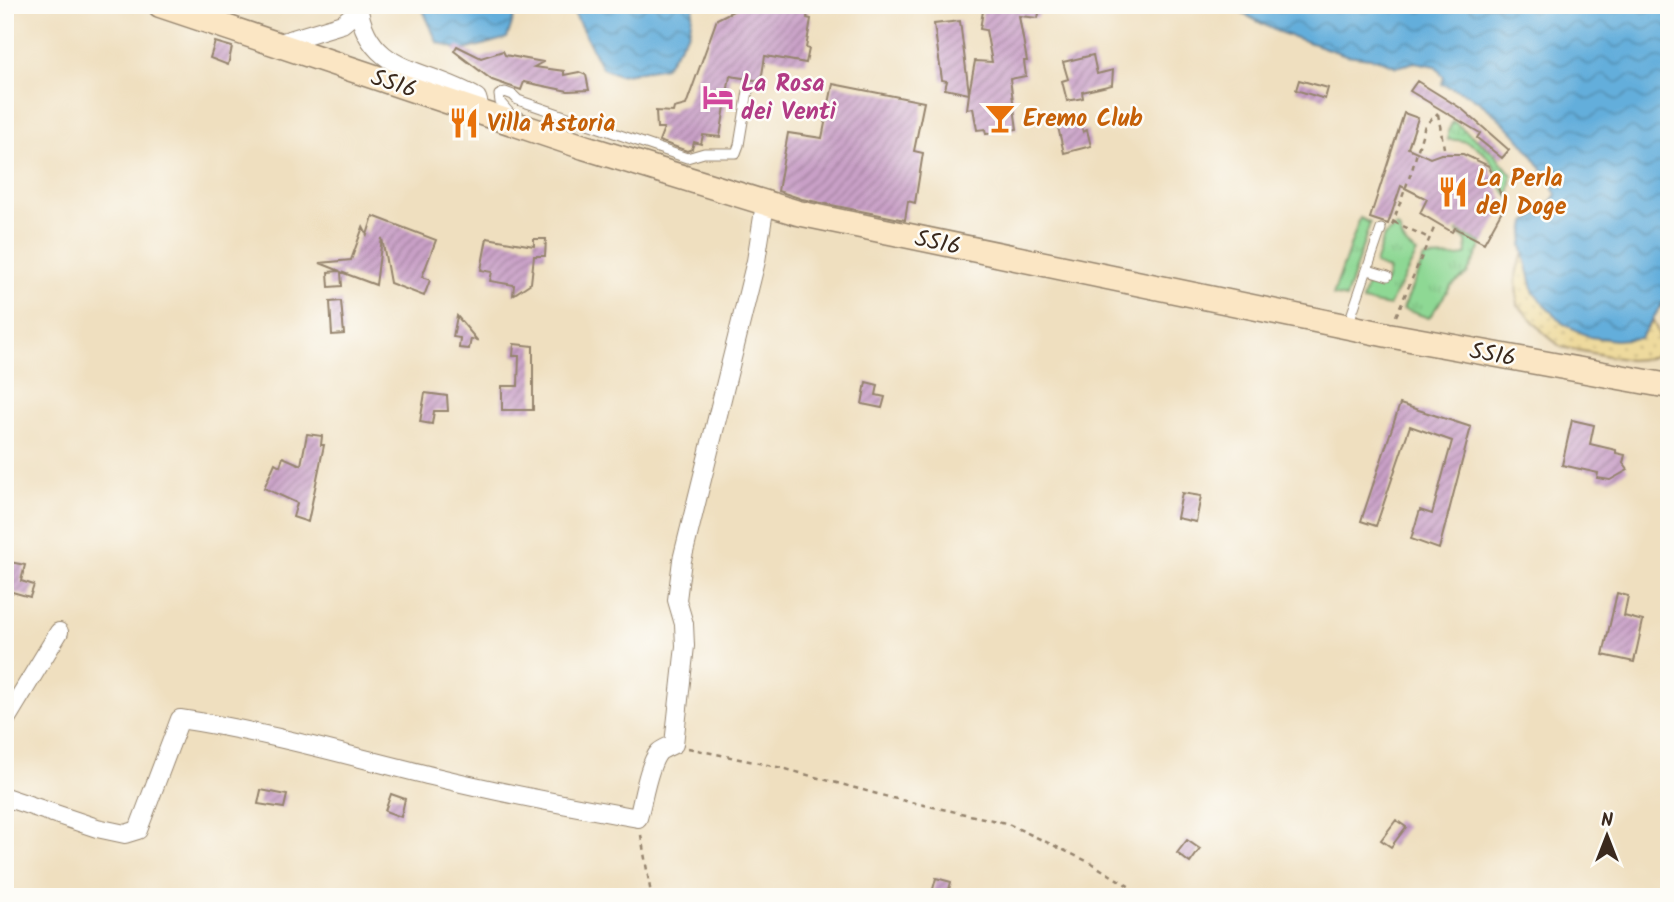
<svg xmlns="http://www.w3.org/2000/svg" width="1674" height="902" viewBox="0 0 1674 902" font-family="Kalam,sans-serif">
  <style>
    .grass { fill: url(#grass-tufts); stroke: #648159; stroke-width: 2 }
    .sand { fill: url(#sand-dots); stroke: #94825e; stroke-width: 2 }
    .water { fill: url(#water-waves); stroke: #4f6c7c; stroke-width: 2 }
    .building { fill: url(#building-hatch) }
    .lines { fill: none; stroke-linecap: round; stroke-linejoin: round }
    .lane-casing { stroke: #95846e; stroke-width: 11 }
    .street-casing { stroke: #95846e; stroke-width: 20 }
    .secondary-casing { stroke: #95846e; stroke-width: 27 }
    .path { stroke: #95846e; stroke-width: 2.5; stroke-dasharray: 5 5; stroke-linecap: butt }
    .lane { stroke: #fff; stroke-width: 9 }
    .street { stroke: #fff; stroke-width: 18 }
    .secondary { stroke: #fbe6c4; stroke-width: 24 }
    .labels { text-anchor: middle; stroke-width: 5; stroke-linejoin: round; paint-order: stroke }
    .street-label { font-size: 24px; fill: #3b2a1e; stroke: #fdfcf7 }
    .hotel-label { font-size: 24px; font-weight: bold; fill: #b23c85; stroke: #fdfcf7; text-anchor: start }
    .food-label { font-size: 24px; font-weight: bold; fill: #c56008; stroke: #fdfcf7; text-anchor: start }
  </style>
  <defs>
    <pattern id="grass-tufts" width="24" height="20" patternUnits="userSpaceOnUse" patternTransform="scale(1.75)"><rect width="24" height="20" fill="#8ed894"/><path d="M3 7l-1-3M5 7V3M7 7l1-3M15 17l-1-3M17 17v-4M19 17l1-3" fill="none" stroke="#7bba7f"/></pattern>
    <pattern id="sand-dots" width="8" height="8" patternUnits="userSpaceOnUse" patternTransform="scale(1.75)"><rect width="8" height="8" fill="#eeda9e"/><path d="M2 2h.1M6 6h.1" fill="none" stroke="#cdbb88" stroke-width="1.8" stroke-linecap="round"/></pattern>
    <pattern id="water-waves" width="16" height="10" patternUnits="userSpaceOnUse" patternTransform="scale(1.75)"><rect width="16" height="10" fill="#63aedb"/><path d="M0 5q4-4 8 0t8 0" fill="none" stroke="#538eb1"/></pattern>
    <pattern id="building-hatch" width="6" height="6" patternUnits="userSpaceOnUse" patternTransform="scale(1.75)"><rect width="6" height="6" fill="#c9a0c7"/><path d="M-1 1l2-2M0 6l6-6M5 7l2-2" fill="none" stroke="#a483a1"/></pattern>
  </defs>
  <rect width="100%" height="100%" fill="#fdfcf7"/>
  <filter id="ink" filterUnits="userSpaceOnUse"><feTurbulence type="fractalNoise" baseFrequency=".0143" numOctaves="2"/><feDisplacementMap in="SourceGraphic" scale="14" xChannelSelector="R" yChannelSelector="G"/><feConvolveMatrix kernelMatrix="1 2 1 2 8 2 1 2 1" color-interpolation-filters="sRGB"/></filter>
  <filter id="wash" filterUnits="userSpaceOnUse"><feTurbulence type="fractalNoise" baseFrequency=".00686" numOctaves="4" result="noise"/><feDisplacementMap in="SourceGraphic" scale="28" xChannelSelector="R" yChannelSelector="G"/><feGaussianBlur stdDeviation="1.57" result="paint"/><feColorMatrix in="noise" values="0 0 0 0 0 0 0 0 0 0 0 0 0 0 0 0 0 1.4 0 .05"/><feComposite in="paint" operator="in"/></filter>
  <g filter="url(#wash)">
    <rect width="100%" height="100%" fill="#efdfbf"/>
    <!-- grass -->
    <path class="grass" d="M1453,121l42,33 17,21 -3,22c-8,-6 -8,-16 -12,-25 -9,-20 -27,-34 -49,-32v-9z
      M1360,218l10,5 -24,75 -13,-3z
      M1396,227l3,1c3,13 6,18 18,25l-28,53 -27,-5 6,-21 18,2 3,-12 -14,-6 9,-28z
      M1456,231l25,12v4l-14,27 -16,12 -22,32 -26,-9 21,-51 35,-1 8,-3 -1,-13z"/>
    <!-- sand -->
    <path class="sand" d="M1524,254l10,39 106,45 13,-18c5,12 11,24 5,35l-12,4 -17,1 -68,-13 -17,-14 -26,-28c-2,-19 -5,-35 6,-51z"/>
    <!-- water -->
    <path class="water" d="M421,5h97l-11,33 -45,13 -25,-9z
      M570,5h124l-5,27 -24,35 -46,8 -17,-7z
      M1227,5h442v289l-29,44 -24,2 -26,-3 -26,-13 -18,-17 -12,-14 -12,-48 4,-23 17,-11 14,-16c-20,-38 -49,-74 -85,-98 -9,-6 -20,-9 -30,-13l2,-7 -9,-11 -20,-4 -18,5 -19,-8 -32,-4 -70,-24z"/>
    <g id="blocks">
      <!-- building -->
      <path class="building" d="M745,5h64l-2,13 4,1 -5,29 3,1 -3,14 -41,-7 -4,25 -31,-5 -10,61 -17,-2 -2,9 -7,-2 -2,7 -5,2 -28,-10 5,-13h-7l-1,-17 17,1 1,-4 12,-3 31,-86z
        M984,5h57l-3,13 -19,-2 8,45h-3l2,15 -16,3 7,50 -31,5 -1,-5 -8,1 -4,-22 -6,1 2,-15 -24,-5 2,-8 -5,-1 -8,-56 26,-3 9,72 6,-32 17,1 -6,-32 -6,-1z
        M215,42l17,5 -4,18 -18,-7z
        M457,46l24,12 22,-7 2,4 38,7 -9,5 30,4v4l15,-3 7,3 3,15 -21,1 -44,-9 -3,8 -29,-10 -38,-29z
        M1093,55l4,19 16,-4 -1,15 -30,7 1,6 -16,3 -5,-20 6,-2 -5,-17z
        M1299,80l29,8 -3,11 -29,-9z
        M1417,81l45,28 47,41 -7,8 -25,-20 3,-5 -70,-42z
        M833,84l91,18 -10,49 9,2 -8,50 -7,-2 -3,19 -103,-21 -24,-8 10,-58 34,5z
        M1404,113l14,5 -10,30 22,10 11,-4h22l26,12 16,39 -21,38 -29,-15 -3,4 -32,-19 7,-14 -26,-13 -13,38 -18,-6z
        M1080,122l3,10 4,-2 4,16 -27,7 -6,-26z
        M373,216l63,24 -14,37 8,3 -6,16 -34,-13 -8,-45 -6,47 -35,-13 1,14 -13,1 -1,-15 12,-1 -20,-8 31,-3 12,-33 4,8z
        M487,238l47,8v-7h12l-1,17h-11l-3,27 -18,12 1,-10 -24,-4 2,-9 -11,-2z
        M341,301l3,33 -12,1 -2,-33z
        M457,316l20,24 -6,-1 -2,10 -10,-1 1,-10 -7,-1z
        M514,344l19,2v64h-31v-24h16l1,-30h-6z
        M866,382l12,3 -2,10 9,2 -3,11 -20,-4z
        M425,393l22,3 1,15h-14l-2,13 -12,-2z
        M1400,404l71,23 -32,122 -28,-10 9,-29 12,4 20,-73 -42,-15 -34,100 -15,-5z
        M1572,420l22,5 -4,19 26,6v3l9,2 -2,8 5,7 -18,10 -13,-2 1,-5 -36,-8z
        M307,434l15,2 -1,9h3l-16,77 -15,-5 4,-14 -33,-15 11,-25 5,3 3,-9 18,8z
        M1182,493l19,3 -5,26 -19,-4z
        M5,561l20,4 -4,16 13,4 -4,12 -25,-7z
        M1617,593l11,3 -4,20 19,5 -9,41 -31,-7z
        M261,790l26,5 -3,13 -26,-4z
        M391,794l14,5 -4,18 -16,-6z
        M1396,820l10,7 -15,20 -10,-7z
        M1187,840l13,9 -10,14 -13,-10z
        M936,878l15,4 -4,15 -15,-4z"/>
    </g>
  </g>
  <g filter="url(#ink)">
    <use href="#blocks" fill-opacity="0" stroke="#95846e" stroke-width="2"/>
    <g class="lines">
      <!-- lane casing -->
      <g class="lane-casing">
        <path id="lane" d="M513,117l-13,-15 -1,-7 6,-3 8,3 5,5 169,58 17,-5h32l3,-8 9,-54
          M1368,270l20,6
          M1348,325l33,-96"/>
      </g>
      <!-- street casing -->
      <g class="street-casing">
        <path id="street" d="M358,5c10,71 69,62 119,93l4,14
          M276,44l66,-20 17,-14
          M5,721l54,-89
          M5,797l92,31 28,6 13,-4 42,-111c88,13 173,38 260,59 65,16 131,28 198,40 5,-17 10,-54 21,-66 3,-3 11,-6 15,-8l11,-98 -1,-22 -7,-24 5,-40 74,-299 9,-57"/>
      </g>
      <!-- secondary casing -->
      <g class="secondary-casing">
        <path id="secondary" d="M160,5l424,142 214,66 590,122 281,51"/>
      </g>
      <!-- path -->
      <path class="path" d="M1438,114l6,34
        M1394,222l35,16
        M1392,225l20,-55 13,-45 13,-12
        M1396,316l39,-90
        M688,748l94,20 110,30 114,25 85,40 39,24 7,10
        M641,835l10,59 -1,3"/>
      <!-- lane -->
      <use href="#lane" class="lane"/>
      <!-- street -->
      <use href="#street" class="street"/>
      <!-- secondary -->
      <use href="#secondary" class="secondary"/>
    </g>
  </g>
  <!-- icons -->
  <defs>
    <g id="hotel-bare" transform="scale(2.415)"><path d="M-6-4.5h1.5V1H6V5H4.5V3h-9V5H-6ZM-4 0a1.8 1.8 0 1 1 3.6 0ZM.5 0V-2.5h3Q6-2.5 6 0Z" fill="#d1479c" stroke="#fdfcf7" stroke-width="2.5" paint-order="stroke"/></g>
    <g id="bar-bare" transform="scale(2.415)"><path d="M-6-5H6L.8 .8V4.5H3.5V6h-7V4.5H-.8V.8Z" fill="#e8710a" stroke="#fdfcf7" stroke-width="2.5" paint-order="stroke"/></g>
    <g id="restaurant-bare" transform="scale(2.415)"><path d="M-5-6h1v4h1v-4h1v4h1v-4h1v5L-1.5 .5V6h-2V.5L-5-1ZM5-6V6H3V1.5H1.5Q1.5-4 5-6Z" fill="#e8710a" stroke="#fdfcf7" stroke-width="2.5" paint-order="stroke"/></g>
  </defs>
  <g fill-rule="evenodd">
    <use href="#hotel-bare" x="718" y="97"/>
    <use href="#bar-bare" x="1000" y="118"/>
    <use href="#restaurant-bare" x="464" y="123"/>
    <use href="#restaurant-bare" x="1453" y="192"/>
  </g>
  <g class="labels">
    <!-- street labels -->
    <g class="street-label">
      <text transform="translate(394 83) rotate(18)" y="8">SS16</text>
      <text transform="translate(938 242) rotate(12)" y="8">SS16</text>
      <text transform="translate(1493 354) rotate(10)" y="8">SS16</text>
    </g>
    <!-- hotel labels -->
    <g class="hotel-label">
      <text x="741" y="91">La Rosa<tspan x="741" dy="28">dei Venti</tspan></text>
    </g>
    <!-- food labels -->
    <g class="food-label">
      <text x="1023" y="126">Eremo Club</text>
      <text x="487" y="131">Villa Astoria</text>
      <text x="1476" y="186">La Perla<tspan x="1476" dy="28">del Doge</tspan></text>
    </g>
  </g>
  <!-- margin -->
  <rect width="1674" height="902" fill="none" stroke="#fdfcf7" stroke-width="28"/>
  <!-- north arrow -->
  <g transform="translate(1607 836)" stroke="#fdfcf7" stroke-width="5" paint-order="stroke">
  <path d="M0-5L12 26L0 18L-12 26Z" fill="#3b2a1e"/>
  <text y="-10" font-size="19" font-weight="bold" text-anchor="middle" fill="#3b2a1e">N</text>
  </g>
</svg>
